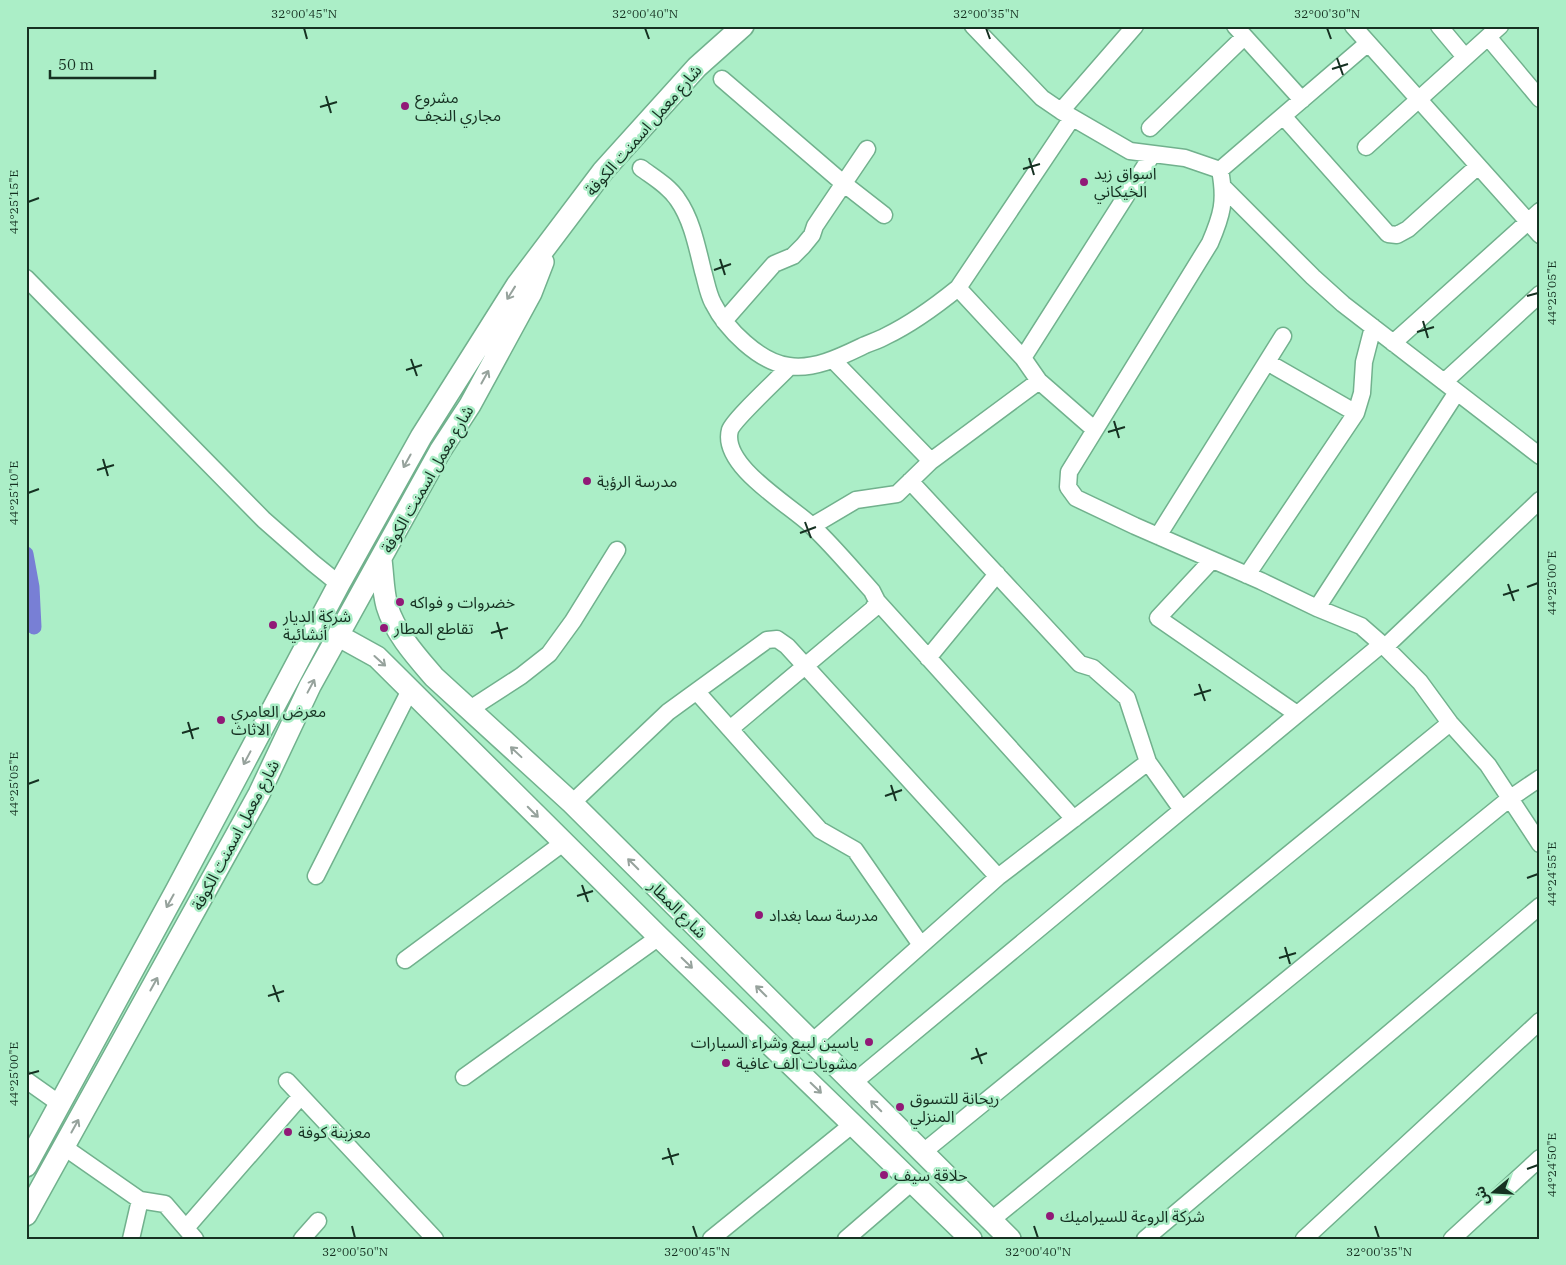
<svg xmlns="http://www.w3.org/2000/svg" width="1566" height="1265" viewBox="0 0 1566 1265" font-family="'IBM Plex Serif','Noto Sans Arabic',serif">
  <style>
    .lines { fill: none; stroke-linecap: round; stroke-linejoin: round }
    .canal { stroke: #787fd5; stroke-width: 15 }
    .minor-casing { stroke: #71b18d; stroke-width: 19 }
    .major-casing { stroke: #71b18d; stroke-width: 24 }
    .minor { stroke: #fff; stroke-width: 16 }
    .major { stroke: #fff; stroke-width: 21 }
    .oneway { stroke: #96a29c }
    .ticks { fill: none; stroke: #163122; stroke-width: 2 }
    .poi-dot { fill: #911977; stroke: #abeec7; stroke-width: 2 }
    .labels { text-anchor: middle; stroke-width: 5; stroke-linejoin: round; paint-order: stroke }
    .poi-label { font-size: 16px; fill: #163122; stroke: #abeec7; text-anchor: start }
    .street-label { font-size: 16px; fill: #163122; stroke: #abeec7 }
    .neatline { fill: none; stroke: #163122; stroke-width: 2 }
    .ticks-label { font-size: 12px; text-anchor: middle; fill: #163122 }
  </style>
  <rect width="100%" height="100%" fill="#abeec7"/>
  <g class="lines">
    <!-- canal -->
    <path class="canal" d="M26,554l6,33 2,40"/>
    <!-- minor casing -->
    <g class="minor-casing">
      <path id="minor" d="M973,26l69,72 19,13 69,40 55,7 35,12
        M1235,26l67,74
        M1353,26l187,209
        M1439,26l26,31
        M1488,37l52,62
        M722,79l121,104 41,32
        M1061,111l74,-85
        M1283,116l105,118 9,1 11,-6 70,-63
        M1150,128l94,-91
        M1366,147l134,-121
        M641,168c12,9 28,18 37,32 14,20 19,47 25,71 3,10 5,23 10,32 13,26 46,59 76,63 26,4 53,-10 76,-21 7,-3 14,-5 21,-9 25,-12 51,-31 72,-48l114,-170
        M1220,170c6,31 2,45 -10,73l-141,229 -1,15 8,11 59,28 126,55 56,27 44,18 24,21 35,35 30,41 38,42 52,79
        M1220,170l148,-127
        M1223,187l90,90 30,27 197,152
        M26,278l238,242 49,43 26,21
        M958,288l65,70 16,23 56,49
        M724,321l50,-57 19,-8 10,-10 9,-11 3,-9 6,-9 46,-68
        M1393,343l147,-132
        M1023,358l129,-203
        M833,360l98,101
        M1267,362l89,51
        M790,366c-11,12 -56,53 -60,64 -10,36 62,76 83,97 21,20 40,43 59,64l5,10 197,218
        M1444,382l96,-88
        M910,481l170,183 13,4 34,30 21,64 34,48
        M812,526l44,-26 41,-6 34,-33 108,-80
        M1158,536l125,-200
        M1212,560l-54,58 139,96
        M1247,575l109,-162 6,-20 2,-31 9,-35
        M1317,608l140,-216
        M1385,647l155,-147
        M928,658l69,-84
        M697,692l123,138 35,20 66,95
        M470,709l51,-33 28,-22 24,-33 44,-71
        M730,729l143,-120 4,-8
        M572,803l96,-91 99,-72 10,-1 10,7 211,231
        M316,876l94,-186
        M405,960l158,-117
        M812,1042l186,-165 150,-115
        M464,1077l195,-140
        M26,1080l34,24
        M287,1081l148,158
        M853,1083l529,-439
        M64,1147l76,53 -9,39
        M922,1153l528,-430
        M140,1200l25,4 30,35
        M990,1221l519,-422 31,-21
        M186,1228l115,-132
        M302,1239l16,-18
        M711,1239l142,-115
        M846,1239l66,-57
        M1145,1239l395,-333
        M1304,1239l236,-218
        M1452,1239l88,-81"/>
    </g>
    <!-- major casing -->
    <g class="major-casing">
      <path id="major" d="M381,560c2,15 2,32 6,46 8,27 29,50 47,71l138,126 438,436
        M339,636l38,21 282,280 312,302
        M26,1166l151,-277 162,-305 82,-147 96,-152 86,-114 94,-104 46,-41
        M26,1215l233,-421 51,-108 130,-235 30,-46 61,-112 12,-31"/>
    </g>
    <!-- minor -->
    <use href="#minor" class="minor"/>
    <!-- major -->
    <use href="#major" class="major"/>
  </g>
  <!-- one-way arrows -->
  <defs><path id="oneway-shaft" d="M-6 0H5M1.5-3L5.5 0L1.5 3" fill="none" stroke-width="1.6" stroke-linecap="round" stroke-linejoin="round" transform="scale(1.25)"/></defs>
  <g class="oneway">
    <use href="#oneway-shaft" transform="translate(511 293) rotate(122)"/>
    <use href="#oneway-shaft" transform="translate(485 377) rotate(-61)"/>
    <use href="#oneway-shaft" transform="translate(407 461) rotate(119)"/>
    <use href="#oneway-shaft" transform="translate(380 661) rotate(42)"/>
    <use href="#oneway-shaft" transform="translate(311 686) rotate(-62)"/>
    <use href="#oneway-shaft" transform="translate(516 752) rotate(-137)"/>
    <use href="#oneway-shaft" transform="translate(247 758) rotate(118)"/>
    <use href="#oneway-shaft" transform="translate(533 812) rotate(45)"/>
    <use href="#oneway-shaft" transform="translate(633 864) rotate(-135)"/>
    <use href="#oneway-shaft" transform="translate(170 901) rotate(119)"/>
    <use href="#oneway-shaft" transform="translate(687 963) rotate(44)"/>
    <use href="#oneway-shaft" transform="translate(154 984) rotate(-61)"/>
    <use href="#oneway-shaft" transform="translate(761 991) rotate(-135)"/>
    <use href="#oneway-shaft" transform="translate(816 1088) rotate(44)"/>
    <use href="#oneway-shaft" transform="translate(876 1106) rotate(-135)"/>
    <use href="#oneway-shaft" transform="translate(75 1126) rotate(-61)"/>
  </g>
  <!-- ticks -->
  <path class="ticks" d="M304,28l3,11M645,28l4,11M986,28l4,11M1327,28l4,11M1337,58l6,17M1332,69l16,-5M326,96l5,17M320,107l17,-5M1029,158l5,17M1023,169l17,-5M28,202l11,-4M720,259l5,16M714,270l17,-6M1527,296l11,-3M1423,321l5,17M1417,332l17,-5M411,359l6,17M406,370l16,-5M1114,421l5,17M1108,432l17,-5M103,459l5,17M97,470l17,-5M28,493l11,-4M805,522l6,16M800,533l16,-6M1508,584l6,17M1527,587l11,-4M1503,595l16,-5M497,622l5,17M491,633l17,-5M1199,684l6,17M1194,695l17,-5M188,722l5,17M182,733l17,-5M28,784l11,-4M891,785l5,16M885,796l17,-6M1527,878l11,-4M582,885l6,17M577,896l16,-5M1285,947l5,17M1279,958l17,-5M273,985l6,17M268,996l16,-5M976,1048l6,16M971,1059l16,-6M28,1074l11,-3M668,1148l5,17M662,1159l17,-5M1527,1169l11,-4M352,1226l3,12M693,1226l4,12M1034,1226l4,12M1375,1226l4,12"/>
  <!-- markers -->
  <g class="poi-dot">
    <circle cx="405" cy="106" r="5"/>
    <circle cx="1084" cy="182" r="5"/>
    <circle cx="587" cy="481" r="5"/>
    <circle cx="400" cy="602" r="5"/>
    <circle cx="273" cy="625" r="5"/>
    <circle cx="384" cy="628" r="5"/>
    <circle cx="221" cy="720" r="5"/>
    <circle cx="759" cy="915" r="5"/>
    <circle cx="869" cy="1042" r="5"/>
    <circle cx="726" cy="1063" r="5"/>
    <circle cx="900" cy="1107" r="5"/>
    <circle cx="288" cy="1132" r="5"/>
    <circle cx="884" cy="1175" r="5"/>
    <circle cx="1050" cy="1216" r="5"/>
  </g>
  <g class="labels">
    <!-- poi labels -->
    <g class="poi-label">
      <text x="415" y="103">مشروع<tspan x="415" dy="18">مجاري النجف</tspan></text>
      <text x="1094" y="179">اسواق زيد<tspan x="1094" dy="18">الخيكاني</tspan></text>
      <text x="597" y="487">مدرسة الرؤية</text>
      <text x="410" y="608">خضروات و فواكه</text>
      <text x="283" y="622">شركة الديار<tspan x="283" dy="18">أنشائية</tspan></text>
      <text x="394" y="634">تقاطع المطار</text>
      <text x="231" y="717">معرض العامري<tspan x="231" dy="18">الاثاث</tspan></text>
      <text x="769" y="921">مدرسة سما بغداد</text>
      <text x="859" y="1048" text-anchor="end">ياسين لبيع وشراء السيارات</text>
      <text x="736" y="1069">مشويات الف عافية</text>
      <text x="910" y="1104">ريحانة للتسوق<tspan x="910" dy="18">المنزلي</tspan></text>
      <text x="298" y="1138">معزبنة كوفة</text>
      <text x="894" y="1181">حلاقة سيف</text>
      <text x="1060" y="1222">شركة الروعة للسيراميك</text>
    </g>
    <!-- street labels -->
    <g class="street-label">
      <text transform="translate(643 130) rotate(-49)" y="6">شارع معمل اسمنت الكوفة</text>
      <text transform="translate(427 479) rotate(-60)" y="6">شارع معمل اسمنت الكوفة</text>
      <text transform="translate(235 835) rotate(-62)" y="6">شارع معمل اسمنت الكوفة</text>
      <text transform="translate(678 909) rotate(45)" y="6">شارع المطار</text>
    </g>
  </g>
  <!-- border -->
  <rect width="1566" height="1265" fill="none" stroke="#abeec7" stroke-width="55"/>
  <!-- north arrow -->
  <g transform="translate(1494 1192) rotate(252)" stroke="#abeec7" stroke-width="4" paint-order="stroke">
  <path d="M0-4L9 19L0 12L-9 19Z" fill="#163122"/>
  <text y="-8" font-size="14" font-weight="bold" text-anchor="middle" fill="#163122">ش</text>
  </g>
  <!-- scale -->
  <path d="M50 70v8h105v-8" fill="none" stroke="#163122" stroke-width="2.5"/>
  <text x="58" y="70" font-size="15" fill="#163122" stroke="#abeec7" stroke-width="4" paint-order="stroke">50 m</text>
  <rect x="28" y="28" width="1510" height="1210" class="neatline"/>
  <g class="ticks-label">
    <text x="304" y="18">32°00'45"N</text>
    <text x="645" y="18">32°00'40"N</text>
    <text x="986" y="18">32°00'35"N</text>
    <text x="1327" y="18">32°00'30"N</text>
    <text transform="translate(14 202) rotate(-90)" y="4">44°25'15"E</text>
    <text transform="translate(1552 293) rotate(-90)" y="4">44°25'05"E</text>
    <text transform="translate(14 493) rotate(-90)" y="4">44°25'10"E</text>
    <text transform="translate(1552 583) rotate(-90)" y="4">44°25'00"E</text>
    <text transform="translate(14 784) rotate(-90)" y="4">44°25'05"E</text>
    <text transform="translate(1552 874) rotate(-90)" y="4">44°24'55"E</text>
    <text transform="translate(14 1074) rotate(-90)" y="4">44°25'00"E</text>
    <text transform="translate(1552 1165) rotate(-90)" y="4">44°24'50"E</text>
    <text x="355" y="1256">32°00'50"N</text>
    <text x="697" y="1256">32°00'45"N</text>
    <text x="1038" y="1256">32°00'40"N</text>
    <text x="1379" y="1256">32°00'35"N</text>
  </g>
</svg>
